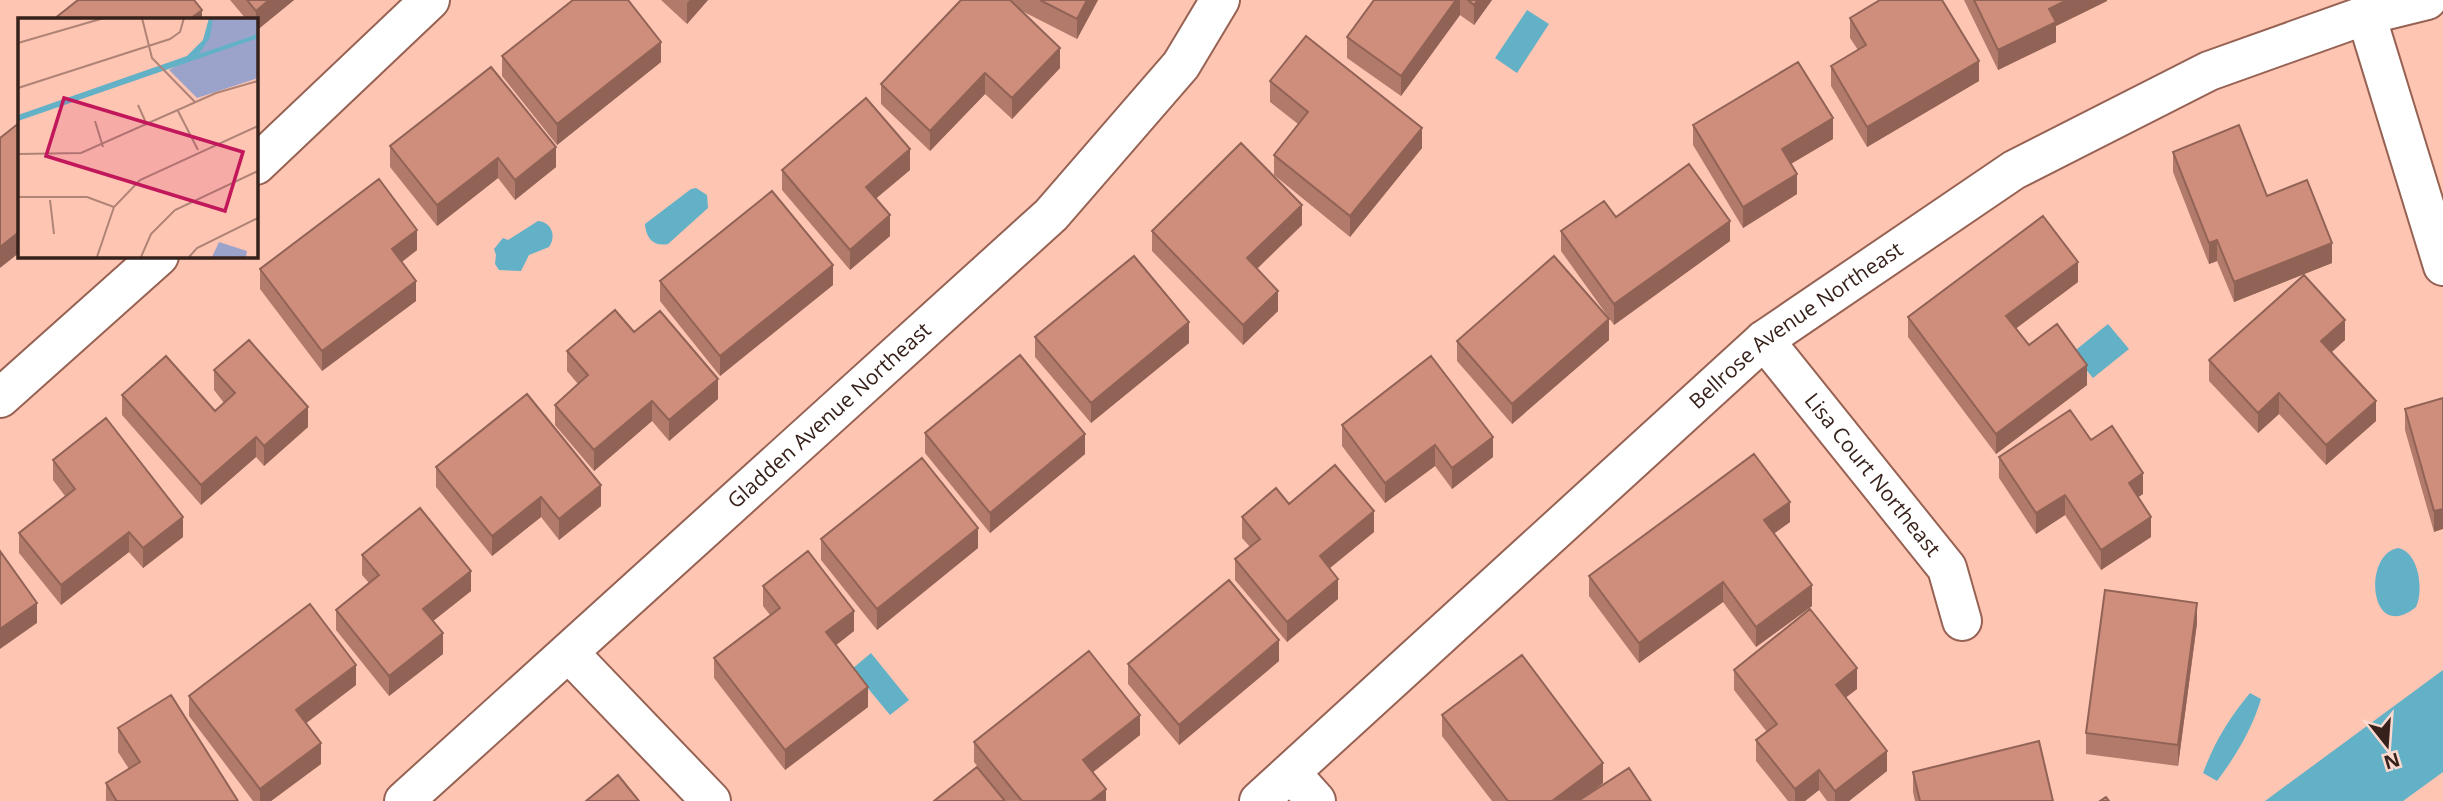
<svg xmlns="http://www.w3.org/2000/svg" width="2443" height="801" viewBox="0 0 2443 801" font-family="'Open Sans',sans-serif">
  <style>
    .water { fill: #62b1c7 }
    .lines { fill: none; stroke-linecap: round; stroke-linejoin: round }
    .minor-casing { stroke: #966253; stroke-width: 42 }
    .minor { stroke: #fff; stroke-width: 38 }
    .wall { fill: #b27a6a }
    .shaded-wall { fill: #916356 }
    .building { fill: #cf8e7b; stroke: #916356; stroke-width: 2 }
    .labels { text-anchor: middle; stroke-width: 7; stroke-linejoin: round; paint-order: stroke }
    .street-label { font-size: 21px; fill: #37211b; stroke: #fcd9ce }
    .inset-road { fill: none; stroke: #af8376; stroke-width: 2 }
    .view { fill: #c2185b; fill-opacity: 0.15; stroke: #c2185b; stroke-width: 3.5 }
    .inset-edge { fill: none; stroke: #37211b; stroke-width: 3.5 }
  </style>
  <rect width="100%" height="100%" fill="#ffc5b3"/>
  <!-- water -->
  <path class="water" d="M1527,10l22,14 -32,49 -22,-15z
    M696,188l11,7 1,13 -40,36c-15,3 -22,-6 -23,-20l46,-35z
    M538,221c13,1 19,14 11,26l-20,8 -8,16 -22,-1 -4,-6 1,-9 -2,-6 9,-11 5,2z
    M2108,324l21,25 -36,29 -21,-25z
    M2398,548c21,4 26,42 18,59 -47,38 -54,-53 -18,-59z
    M871,653l38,47 -19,15 -38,-46z
    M2443,670v102l-40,29h-138z
    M2250,693l11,6c-9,30 -25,57 -44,82l-14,-8c11,-30 26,-55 47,-80z"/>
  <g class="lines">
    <!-- minor casing -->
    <g class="minor-casing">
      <g id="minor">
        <path d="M2366,15l77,251"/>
        <path d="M256,165l174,-165"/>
        <path id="s1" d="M1764,340l183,228 15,53"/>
        <path d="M0,398l159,-142"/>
        <path d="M569,653l142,148"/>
        <path d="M1291,773l25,28"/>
        <path id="s2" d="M404,801l647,-586 130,-150 39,-65"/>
        <path id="s3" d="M1259,801l505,-461 250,-170 195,-99 157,-56 61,-15"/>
      </g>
    </g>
    <!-- minor -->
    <use href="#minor" class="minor"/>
  </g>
  <!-- wall -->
  <path class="wall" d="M230,0h64l-38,31v-12h-10z
    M661,0h47l-21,24z
    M961,0h137l-21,39 -57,-29 40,58 -48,51 -27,-25 -55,57 -49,-47v-20z
    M1374,0h118l-18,25 -14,-10 -59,81 -54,-38v-21z
    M1964,0h143v1l-51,25v16l-58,28z
    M1850,18l129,63 -112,66 -36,-61v-20l27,-16 -8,-12z
    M502,56l159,6 -104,83 -55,-69z
    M491,67l65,100 -41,33 -17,-22 -61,48 -47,-59v-21z
    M1270,81l152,67 -72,89 -76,-62v-20l24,-31 -28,-22z
    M1693,125l140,14 -42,25 6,30 -54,34 -50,-83z
    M2173,152l94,44 65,67 -98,39 -17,-41 -8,3 -36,-92z
    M782,170h128l-34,28 14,38 -40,34 -68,-80z
    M1616,217l114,24 -116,84 -53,-74v-20z
    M1302,225l-45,44 21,42 -35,34 -91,-94v-20z
    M417,250l-15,12 14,39 -94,70 -62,-82v-20z
    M660,281l173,4 -113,91 -60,-75z
    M2078,282l-62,46 13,17 58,40 -91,69 -88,-117v-20z
    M634,332l84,67 -49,42 -17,-20 -58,50 -39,-46v-20l23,-21 -11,-13v-20z
    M1035,337l154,6 -98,80 -56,-66z
    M1609,340l-97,84 -55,-63v-20z
    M2345,340l-14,12 45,69 -50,44 -47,-51 -21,19 -49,-52v-21z
    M214,370l94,57 -44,39 -8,-9 -55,48 -79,-90v-20l93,16 9,-8 -10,-13z
    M2443,398l-9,134 -29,-102v-21z
    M1342,425l151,32 -41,32 -17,-23 -50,37 -43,-57z
    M925,433l160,21 -95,79 -65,-80z
    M2091,440l52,54 -5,3 13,40 -50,33 -36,-55 -29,19 -37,-56v-21z
    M53,460l130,77 -40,31 -14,-16 -68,53 -42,-52v-20l46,-37 -12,-16z
    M436,467l165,39 -42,34 -18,-23 -49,39 -56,-69z
    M1289,504l85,28 -44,36 8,31 -51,43 -52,-62v-21l15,-12 -8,-9v-21z
    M1790,522l-16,11 38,73 -56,41 -33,-45 -84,61 -50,-67v-20z
    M821,539l157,9 -101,82 -56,-70z
    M362,555l109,36 -38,30 10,33 -54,42 -53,-66v-20l33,-27 -7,-8z
    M763,586l91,45 -18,14 32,62 -83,63 -71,-92v-20l56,-43 -7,-9z
    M2197,623l-19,143 -92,-12v-21z
    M1279,661l-100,84 -51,-61v-20z
    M1734,670l123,19 -12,9 42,73 -38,30h-22l-8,-11 -14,11h-17l-32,-40v-21l11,-8 -33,-42z
    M356,685l-51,38 16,41 -50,37h-18l-64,-85v-20z
    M1442,715l161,68 -21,16 69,2h-159l-50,-65z
    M118,728l120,73h-132v-18l23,-14 -11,-17z
    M1140,735l-47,37 13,29h-101l-31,-39v-20z
    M1913,772l140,29h-138l-2,-9z"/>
  <!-- shaded-wall -->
  <path class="shaded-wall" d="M269,0h25l-38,31v-20z
    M690,0h18l-21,24v-21z
    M1087,0h11l-21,39v-20z
    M1456,0h4v15l-59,81v-20z
    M1478,0h14l-18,25v-20z
    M2067,0h40v1l-51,25v16l-58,28v-20l51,-41z
    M202,10v9h-12z
    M661,42v20l-104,83v-21z
    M1060,48v20l-48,51v-21z
    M1979,61v20l-112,66v-20z
    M985,73v21l-55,57v-20z
    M1833,118v21l-51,30v-20z
    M1422,128v20l-72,89v-21z
    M556,147v20l-41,33v-20z
    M910,149v21l-44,37v-20z
    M498,158v20l-61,48v-21z
    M1797,174v20l-54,34v-21z
    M1302,205v20l-55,53v-20z
    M890,215v21l-40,34v-20z
    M1730,221v20l-116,84v-21z
    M417,230v20l-25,19v-20z
    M19,232v21l-19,15v-21z
    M2217,240v21l-8,3v-21z
    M2332,243v20l-98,39v-20z
    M2078,262v20l-72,54v-20z
    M833,265v20l-113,91v-20z
    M416,281v20l-94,70v-20z
    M1278,291v20l-35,34v-20z
    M1609,319v21l-97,84v-20z
    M2345,320v20l-24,22v-21z
    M1189,322v21l-98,80v-20z
    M2087,365v20l-91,69v-20z
    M718,379v20l-49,42v-21z
    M2279,393v21l-21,19v-20z
    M652,401v20l-58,50v-21z
    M2376,401v20l-50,44v-20z
    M308,407v20l-44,39v-20z
    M1085,434v20l-95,79v-20z
    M256,437v20l-55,48v-20z
    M1493,437v20l-41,32v-21z
    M1435,445v21l-50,37v-20z
    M2143,473v21l-14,9v-20z
    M601,485v21l-42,34v-21z
    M2065,495v20l-29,19v-21z
    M541,497v20l-49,39v-20z
    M1790,502v20l-26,19v-21z
    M2443,509v20l-9,3v-21z
    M1374,511v21l-54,44v-20z
    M183,517v20l-40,31v-20z
    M2151,517v20l-50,33v-20z
    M978,528v20l-101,82v-21z
    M129,532v20l-68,53v-20z
    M471,571v20l-48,38v-20z
    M1338,579v20l-51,43v-20z
    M1723,582v20l-84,61v-20z
    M1812,585v21l-56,41v-20z
    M37,603v20l-37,26v-20z
    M2197,603v20l-19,143v-21z
    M854,611v20l-28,22v-21z
    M443,633v21l-54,42v-20z
    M1279,640v21l-100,84v-20z
    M356,665v20l-60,46v-21z
    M1857,668v21l-21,16v-20z
    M868,687v20l-83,63v-20z
    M1140,715v20l-57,45v-20z
    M321,743v21l-50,37h-11v-12z
    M1887,751v20l-38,30h-14v-10z
    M1603,763v20l-24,18h-27z
    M1819,770v20l-14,11h-10v-12z
    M1106,789v12h-15z"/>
  <!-- building -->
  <path class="building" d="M78,0h116l8,10 -12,9h-136z
    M247,0h22l-13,11z
    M573,0h55l33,42 -104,82 -55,-68z
    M961,0h49l50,48 -48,50 -27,-25 -55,58 -49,-47z
    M1040,0h47l-10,19z
    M1374,0h82l-55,76 -54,-39z
    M1468,0h10l-4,5z
    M1880,0h62l37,61 -112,66 -36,-61 35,-21 -16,-27z
    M1974,0h93l-18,9 7,13 -58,28z
    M1306,36l116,92 -72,88 -76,-61 34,-43 -38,-31z
    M1798,62l35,56 -51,31 15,25 -54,33 -50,-82z
    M491,67l65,80 -41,33 -17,-22 -61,47 -47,-59z
    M866,98l44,51 -44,38 24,28 -40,35 -68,-80z
    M19,123v109l-19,15v-109z
    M2239,125l28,71 40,-16 25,63 -98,39 -17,-42 -8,3 -36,-91z
    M1241,143l61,62 -55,53 31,33 -35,34 -91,-94z
    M1689,164l41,57 -116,83 -53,-73 43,-30 12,16z
    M379,179l38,51 -25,19 24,32 -94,70 -62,-82z
    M772,191l61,74 -113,91 -60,-75z
    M2043,216l35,46 -72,54 23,29 28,-21 30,41 -91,69 -88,-117z
    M1134,256l55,66 -98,81 -56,-66z
    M1554,256l55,63 -97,85 -55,-63z
    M2304,275l41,45 -24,21 55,60 -50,44 -47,-52 -21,20 -49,-53z
    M615,310l19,22 26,-21 58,68 -49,41 -17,-19 -58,49 -39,-45 33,-30 -21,-24z
    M249,340l59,67 -44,39 -8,-9 -55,48 -79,-90 44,-39 49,55 20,-18 -21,-23z
    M1020,355l65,79 -95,79 -65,-80z
    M1431,356l62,81 -41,31 -17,-23 -50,38 -43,-58z
    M527,394l74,91 -42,34 -18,-22 -49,39 -56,-69z
    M2443,398v111l-9,2 -29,-102z
    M2070,410l21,30 21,-14 31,47 -14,10 22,34 -50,33 -36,-55 -29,18 -37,-56z
    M106,418l77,99 -40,31 -14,-16 -68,53 -42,-52 56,-44 -22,-29z
    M1754,454l36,48 -26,18 48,65 -56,42 -33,-45 -84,61 -50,-67z
    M922,458l56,70 -101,81 -56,-70z
    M1335,465l39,46 -54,45 18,23 -51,43 -52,-63 25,-20 -18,-22 34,-29 13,16z
    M420,508l51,63 -48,38 20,24 -54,43 -53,-66 43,-35 -17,-20z
    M0,551l37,52 -37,26z
    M808,551l46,60 -28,21 42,55 -83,63 -71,-92 66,-50 -17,-22z
    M1229,580l50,60 -100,85 -51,-61z
    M2105,590l92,13 -19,142 -92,-12z
    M310,604l46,61 -60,45 25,33 -61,46 -71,-93z
    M1810,609l47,59 -21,17 51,66 -52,40 -16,-21 -24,19 -39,-49 21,-16 -43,-54z
    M1089,651l51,64 -57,45 23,29 -15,12h-69l-48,-59z
    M1522,655l81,108 -51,38h-44l-66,-86z
    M171,695l67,106h-123l1,-1 -10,-17 34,-21 -22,-34z
    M2039,741l14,60h-133l-7,-29z
    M977,767l28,34h-71z
    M1629,768l22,33h-73z
    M618,775l21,26h-53z
    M2106,797l3,4h-9z"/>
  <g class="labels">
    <!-- street labels -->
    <g class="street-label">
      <text dy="7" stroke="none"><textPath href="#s3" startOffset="718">Bellrose Avenue Northeast</textPath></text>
      <text dy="7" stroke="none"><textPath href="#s2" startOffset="574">Gladden Avenue Northeast</textPath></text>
      <text dy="7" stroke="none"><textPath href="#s1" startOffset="173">Lisa Court Northeast</textPath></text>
    </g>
  </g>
  <!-- overview -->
  <g transform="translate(18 18)">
    <rect width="240" height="240" fill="#ffc5b3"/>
    <path d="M195,0h45v60l-61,20 -28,-28 28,-16zM201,224l28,9 -1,6h-34z" fill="#9ca3cb"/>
    <path d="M191,0h4l-3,19 -11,17 59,-20v4l-240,83v-6l169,-59 16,-16z" fill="#62b1c7"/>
    <path class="inset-road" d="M124,0l10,40 43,44M0,25l86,-25M0,70l152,-49 10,-7 4,-14M120,87l9,20M160,93l20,39M77,103l8,26M0,136l63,-1 135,-60 42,-12M0,179h69l27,10M32,182l4,34M79,239l17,-50 26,-27 118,-54M123,239l10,-23 24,-24 83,-39M171,239l8,-9 61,-30"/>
    <path class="view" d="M46,80l179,54 -18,59 -179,-55z"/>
    <rect width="240" height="240" class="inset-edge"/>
  </g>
  <!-- north arrow -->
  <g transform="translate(2387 745) rotate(163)" stroke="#fcd9ce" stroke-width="5" paint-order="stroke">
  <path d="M0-5L12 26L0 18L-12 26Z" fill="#37211b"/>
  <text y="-10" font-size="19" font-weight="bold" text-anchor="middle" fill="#37211b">N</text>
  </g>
</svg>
